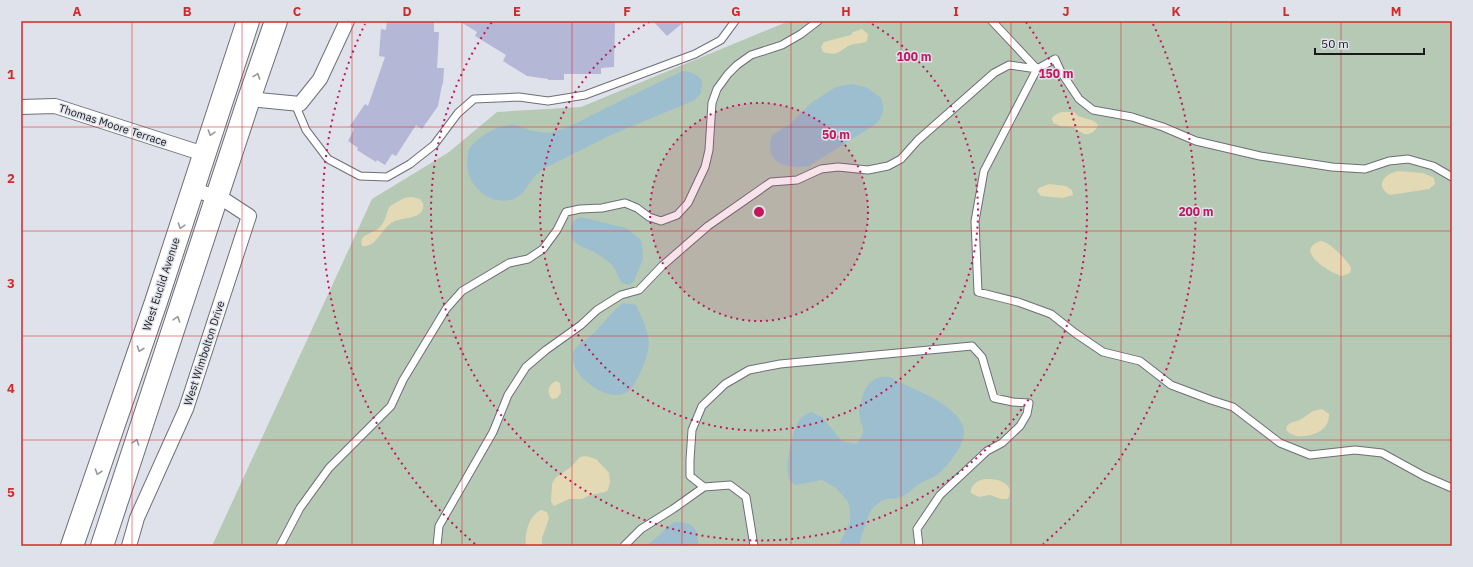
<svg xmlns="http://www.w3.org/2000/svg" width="1473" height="567" viewBox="0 0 1473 567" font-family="'IBM Plex Sans',sans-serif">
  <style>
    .green { fill: #b5c9b4 }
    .sand { fill: #e3d9b4 }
    .water { fill: #9dbecf }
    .building { fill: #b4b7d5 }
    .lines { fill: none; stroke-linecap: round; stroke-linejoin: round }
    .lane-casing { stroke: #6e6f77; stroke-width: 9 }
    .street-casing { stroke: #6e6f77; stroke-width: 16 }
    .primary-casing { stroke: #6e6f77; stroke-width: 24 }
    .lane { stroke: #fff; stroke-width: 7 }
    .street { stroke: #fff; stroke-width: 14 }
    .primary { stroke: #fff; stroke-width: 22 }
    .oneway { stroke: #979899 }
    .grid { fill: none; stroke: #d62828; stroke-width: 1; stroke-opacity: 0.55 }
    .ring { fill: none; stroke: #c2185b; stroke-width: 2; stroke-dasharray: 2 4 }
    .labels { text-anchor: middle; stroke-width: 3; stroke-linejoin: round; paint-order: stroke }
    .street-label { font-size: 11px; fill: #18191c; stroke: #e0e2eb }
    .centre { fill: #c2185b; stroke: #e0e2eb; stroke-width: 2 }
    .ring-label { font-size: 12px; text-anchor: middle; font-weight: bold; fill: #c2185b; stroke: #e0e2eb; stroke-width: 3; stroke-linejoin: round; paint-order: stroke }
    .neatline { fill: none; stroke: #d62828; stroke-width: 1.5 }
    .grid-label { font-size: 13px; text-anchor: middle; font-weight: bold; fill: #d62828 }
  </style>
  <rect width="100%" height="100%" fill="#e0e2eb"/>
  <!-- green -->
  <path class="green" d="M789,21h663v525h-1240l160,-347 77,-47 48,-40 84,-5z"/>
  <!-- sand -->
  <path class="sand" d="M862,29l6,5 -1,7c-5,3 -8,2 -13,3 -14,3 -12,14 -31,8l-2,-5 3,-5 27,-7 2,-3z
    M1066,112h8l4,4 16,5 4,4c-2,6 -7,10 -14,9l-12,-7 -12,-1 -7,-3 -1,-5c4,-5 8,-6 14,-6z
    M1398,171l25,2 11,5 1,6 -6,5 -39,6c-16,-9 -6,-21 8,-24z
    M1049,184l17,2 6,4 1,5 -10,3 -22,-2 -4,-5 2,-3z
    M412,197l8,2 3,4c3,17 -20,14 -30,19 -12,6 -16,26 -31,24 -4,-11 9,-12 16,-17 9,-8 7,-15 12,-23l14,-8z
    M1321,241c9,1 26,19 30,27l-1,5 -8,3c-12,-3 -50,-26 -21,-35z
    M556,381l4,2 1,10 -4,5 -5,1c-6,-7 -4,-14 4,-18z
    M1322,409l7,5c0,5 -1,9 -4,13 -8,9 -30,14 -39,3l1,-4 3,-3 10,-3 13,-9z
    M586,456l10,3 13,14 1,9 -2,8 -3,2 -15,3 -8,4h-13l-15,7 -3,-4 1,-18 3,-6 16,-11 9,-10z
    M985,479c10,0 21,1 25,11l-1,7 -2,2h-6l-11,-4 -11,2 -8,-4c-1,-8 7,-13 14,-14z
    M541,510l6,2 2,6 -7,20v8h-16c-2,-12 3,-31 15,-36z"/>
  <!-- water -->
  <path class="water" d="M683,71c8,1 14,3 19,10l-1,12 -6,7 -84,35 -68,34c-3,2 -6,5 -9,8 -6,7 -8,15 -17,20 -20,11 -44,-4 -49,-26 -1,-6 -1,-12 0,-18 2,-14 34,-30 47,-28 3,0 6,3 8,3 9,3 21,6 30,4 17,-4 38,-17 53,-24 26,-13 51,-25 77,-37z
    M852,84l14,3 15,11c4,11 2,17 -5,26l-67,42c-23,4 -46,-3 -37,-31l18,-11 21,-21 25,-16z
    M581,217l45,11 13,10 3,5 1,16 -9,22 -5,4 -7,-2c-4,-6 -6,-14 -11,-19 -5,-4 -10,-8 -15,-11 -14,-8 -27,-7 -25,-26 0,-6 5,-8 10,-10z
    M623,303l13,2c15,32 18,39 2,72 -3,6 -6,13 -13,16 -18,9 -55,-17 -52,-38 1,-10 14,-15 20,-21 10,-10 19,-23 30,-31z
    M882,377h8c19,11 43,18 59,32 7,5 14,13 15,22 1,13 -16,35 -26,43 -6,5 -13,6 -19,10 -5,3 -9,8 -14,11 -7,4 -11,3 -18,4 -5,1 -12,6 -15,10 -4,4 -11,30 -13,37h-21l12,-23v-14l-2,-7 -12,-14 -14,-8 -27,5c-3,-3 -6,-5 -7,-10 -2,-12 5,-51 14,-58 2,-2 6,-4 9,-5l11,5 20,24 14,3c14,-15 3,-18 3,-33 0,-3 2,-7 2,-9 3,-13 8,-23 21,-25z
    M674,522c18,0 25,5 24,24h-53c11,-6 19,-17 29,-24z"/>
  <!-- building -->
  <path class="building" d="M387,21h47v11h5l-2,36h7l-1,16 -1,1 -4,21 -16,23 -6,-4 -20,31 -4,-2 -7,11 -8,-5 -1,2 -19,-12 1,-2 -10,-7 6,-12 -4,-3 15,-22 3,2 17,-49 -6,-1 2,-27 5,1z
    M459,21h156l-1,46 -13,1v6h-37v6h-16v-1l-21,-3 -24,-15 3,-6 -31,-19 2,-4z
    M653,21h32l-18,15z"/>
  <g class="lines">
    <!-- lane casing -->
    <g class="lane-casing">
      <path id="lane" d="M992,21l45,48 -53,102 -9,50 3,71 40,10 33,12 24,19 28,19 37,9 31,24 40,15 22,7 47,36 30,12 45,-5 27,3 42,23 28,12
        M295,104l11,26 22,29 32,17 27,1 23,-13 24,-19 24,-32 16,-14 45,-2 29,4 37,-6 110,-41 26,-14 14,-19
        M280,546l20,-38 29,-40 62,-62 12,-26 43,-71 16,-18 47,-28 19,-4 15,-10 14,-19 9,-18 14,-3 22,-1 23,-5 12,5 12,9 12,4 16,-6 11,-12 17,-36 4,-17 3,-47 5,-14 11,-15 9,-9 14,-10 31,-10 19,-11 17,-13
        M437,546l2,-20 54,-94 15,-37 18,-28 20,-17 35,-25 16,-15 24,-15 18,-5 23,-24 46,-40 63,-44 26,-2 24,-11 17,-2 30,3 20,-4 13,-7 17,-19 76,-67 15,-8 28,4 18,-10 6,13 18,27 14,11 39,7 31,10 33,14 64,15 72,11 33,2 24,-8 19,-2 25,7 19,11
        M624,546l17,-17 32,-20 31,-22
        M754,546l-8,-49 -16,-12 -26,2 -14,-11v-16l2,-30 10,-24 23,-22 24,-14 31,-6 192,-18 10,11 12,41 19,4 16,1 -2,11 -7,12 -18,17 -15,8 -47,44 -23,34 2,17"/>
    </g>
    <!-- street casing -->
    <g class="street-casing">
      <path id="street" d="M249,99l51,5 20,-25 27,-58
        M21,107l34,-1 149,48
        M129,546l8,-28 49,-109 63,-193 -23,-15 -33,-12"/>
    </g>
    <!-- primary casing -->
    <g class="primary-casing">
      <path id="primary" d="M72,546l84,-244 92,-281
        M102,546l147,-447 27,-78"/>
    </g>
    <!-- lane -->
    <use href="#lane" class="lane"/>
    <!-- street -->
    <use href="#street" class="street"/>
    <!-- primary -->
    <use href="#primary" class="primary"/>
  </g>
  <!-- one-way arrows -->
  <defs><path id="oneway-chevron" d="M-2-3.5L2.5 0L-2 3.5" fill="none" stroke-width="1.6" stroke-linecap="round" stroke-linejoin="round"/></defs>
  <g class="oneway">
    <use href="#oneway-chevron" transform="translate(257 76) rotate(-70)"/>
    <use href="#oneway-chevron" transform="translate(211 133) rotate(108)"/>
    <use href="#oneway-chevron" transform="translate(181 226) rotate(108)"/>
    <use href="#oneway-chevron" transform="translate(177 319) rotate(-72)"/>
    <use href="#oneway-chevron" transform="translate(140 349) rotate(109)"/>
    <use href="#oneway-chevron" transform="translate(136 442) rotate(-72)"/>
    <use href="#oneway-chevron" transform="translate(98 472) rotate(109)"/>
  </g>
  <!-- grid -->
  <path class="grid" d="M132,21v525M242,21v525M352,21v525M462,21v525M572,21v525M682,21v525M791,21v525M901,21v525M1011,21v525M1121,21v525M1231,21v525M1341,21v525M21,127h1431M21,231h1431M21,336h1431M21,440h1431"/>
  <!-- distance rings -->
  <circle cx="759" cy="212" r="109" fill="#c2185b" fill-opacity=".12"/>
  <g class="ring">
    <circle cx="759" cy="212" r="109"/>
    <path d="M867 21A219 219 0 1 1 651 21"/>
    <path d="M1026 22A328 328 0 1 1 492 22"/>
    <path d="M475 544A437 437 0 0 1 365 24M1153 24A437 437 0 0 1 1043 544"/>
  </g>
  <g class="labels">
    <!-- street labels -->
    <g class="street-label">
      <text transform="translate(113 125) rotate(18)" y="4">Thomas Moore Terrace</text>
      <text transform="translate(161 284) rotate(-72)" y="4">West Euclid Avenue</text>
      <text transform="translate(204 353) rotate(-72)" y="4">West Wimbolton Drive</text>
    </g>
  </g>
  <circle cx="759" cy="212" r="6" class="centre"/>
  <g class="ring-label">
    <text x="914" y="61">100 m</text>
    <text x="1056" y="78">150 m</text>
    <text x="836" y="139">50 m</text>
    <text x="1196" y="216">200 m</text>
  </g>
  <!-- border -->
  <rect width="1473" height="567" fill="none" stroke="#e0e2eb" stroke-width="44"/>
  <!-- scale -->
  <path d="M1315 48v6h109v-6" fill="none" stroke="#18191c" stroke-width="2"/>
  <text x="1321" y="48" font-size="12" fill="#18191c" stroke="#e0e2eb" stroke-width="3" paint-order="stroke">50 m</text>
  <rect x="22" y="22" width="1429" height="523" class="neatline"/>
  <g class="grid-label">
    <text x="77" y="16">A</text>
    <text x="187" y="16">B</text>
    <text x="297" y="16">C</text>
    <text x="407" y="16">D</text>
    <text x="517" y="16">E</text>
    <text x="627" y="16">F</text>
    <text x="736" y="16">G</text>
    <text x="846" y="16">H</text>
    <text x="956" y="16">I</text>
    <text x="1066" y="16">J</text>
    <text x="1176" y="16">K</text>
    <text x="1286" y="16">L</text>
    <text x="1396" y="16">M</text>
    <text x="11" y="79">1</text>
    <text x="11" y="183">2</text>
    <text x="11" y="288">3</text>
    <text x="11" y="393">4</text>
    <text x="11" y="497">5</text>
  </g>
</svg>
